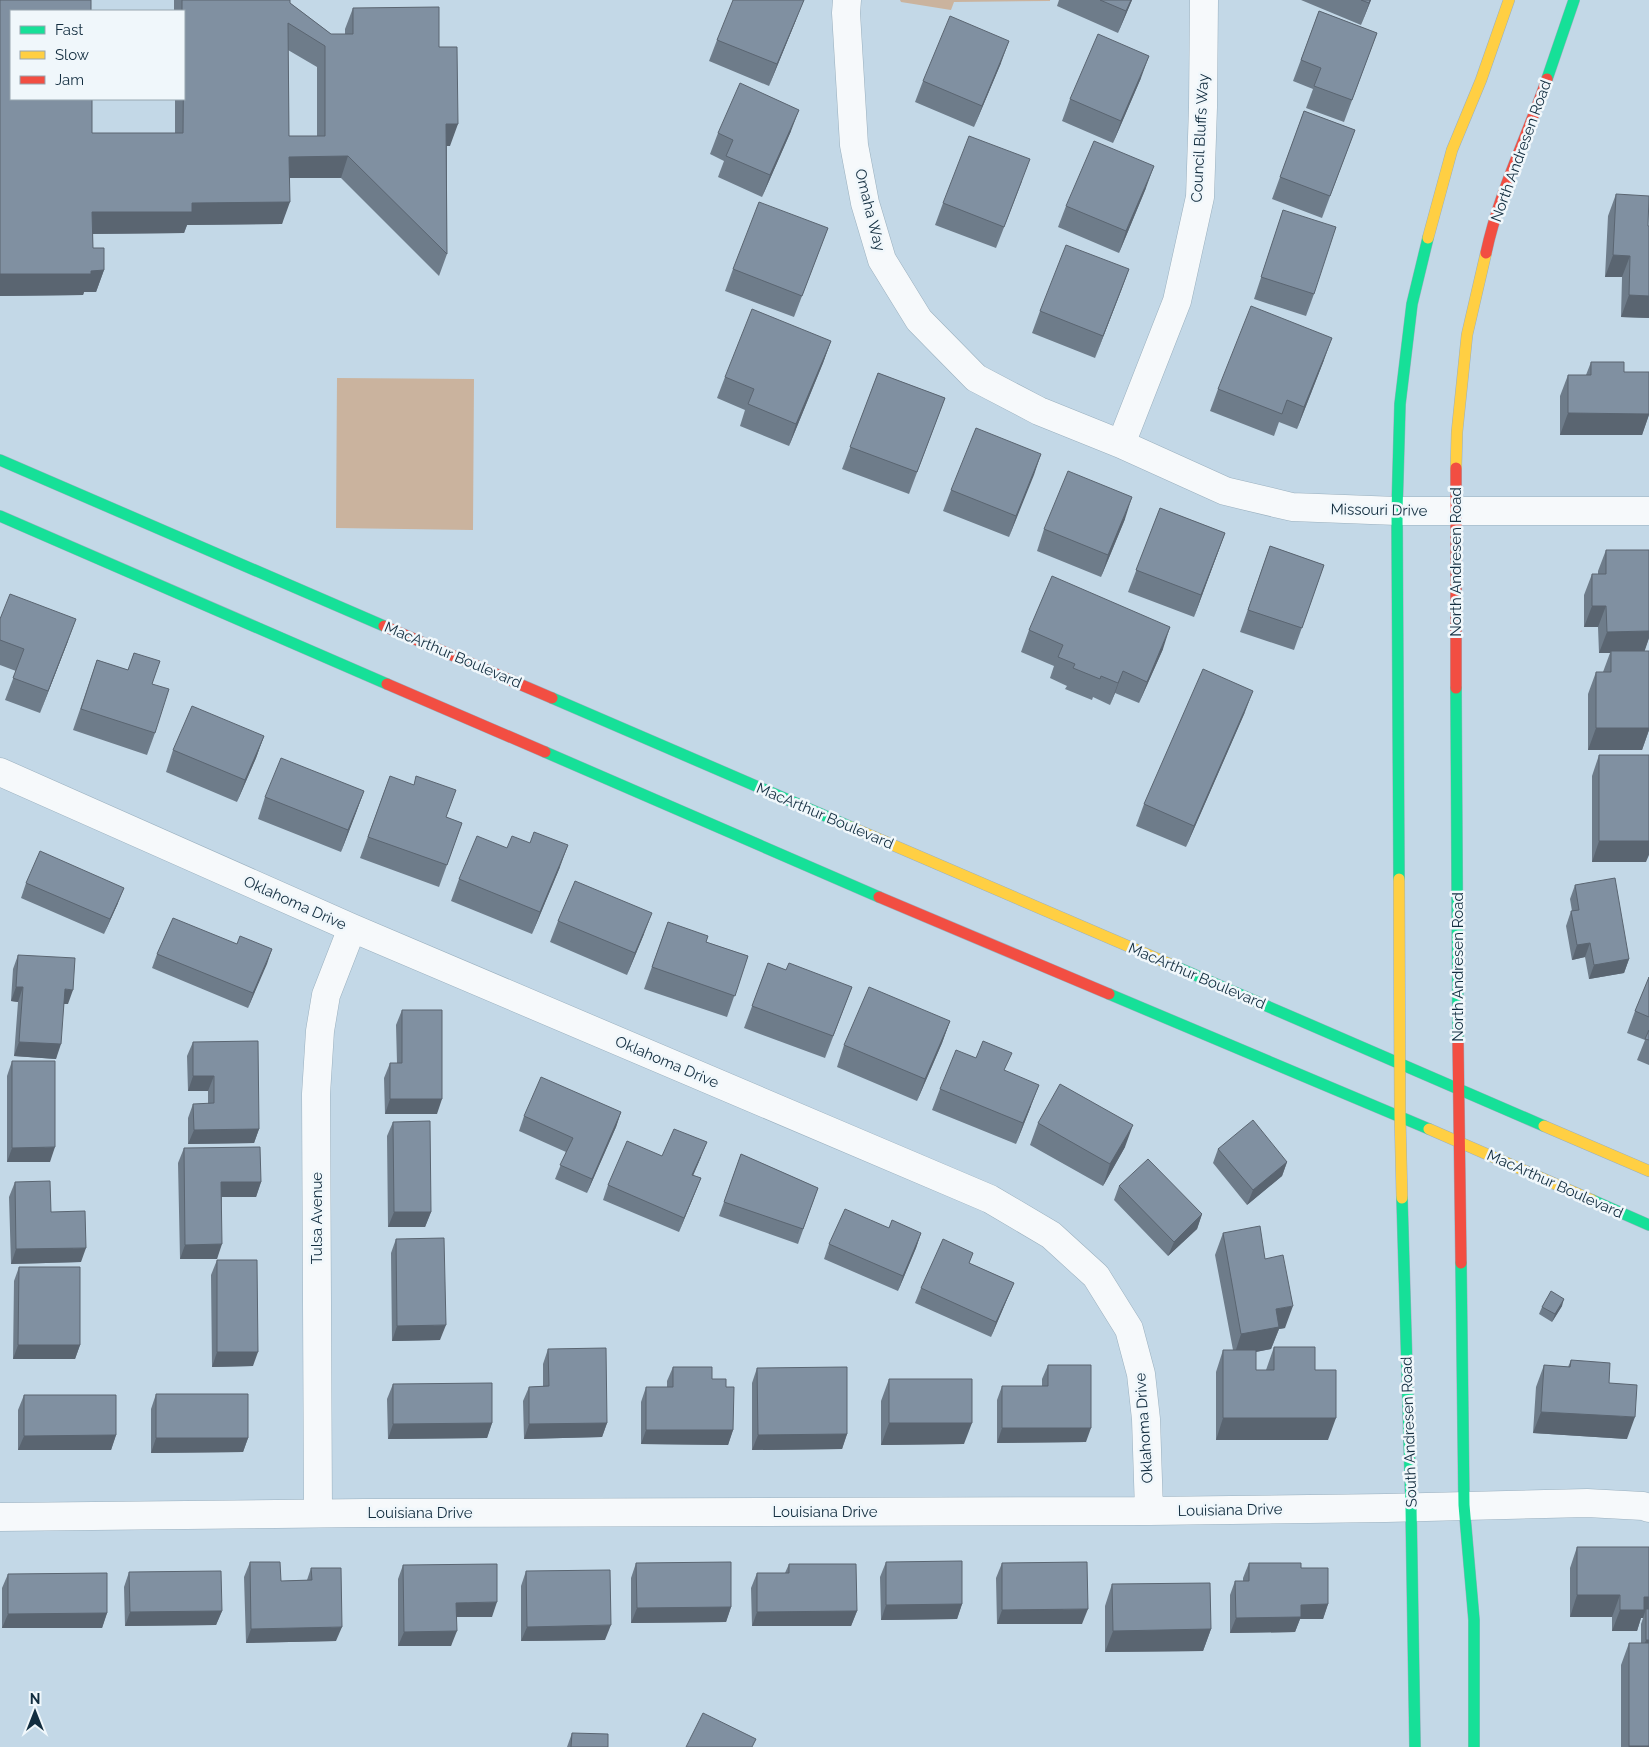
<svg xmlns="http://www.w3.org/2000/svg" width="1649" height="1747" viewBox="0 0 1649 1747" font-family="Raleway,sans-serif">
  <style>
    .green { fill: #cab39e }
    .lines { fill: none; stroke-linecap: round; stroke-linejoin: round }
    .street-casing { stroke: #9ab0bf; stroke-width: 29 }
    .fast-casing { stroke: #9ab0bf; stroke-width: 12 }
    .slow-casing { stroke: #9ab0bf; stroke-width: 12 }
    .jam-casing { stroke: #9ab0bf; stroke-width: 12 }
    .street { stroke: #f6f9fb; stroke-width: 28 }
    .fast { stroke: #16e098; stroke-width: 11 }
    .slow { stroke: #ffcf43; stroke-width: 11 }
    .jam { stroke: #f24e42; stroke-width: 11 }
    .wall { fill: #6e7c8a; fill-rule: evenodd }
    .shaded-wall { fill: #5a6571 }
    .building { fill: #8090a1; stroke: #5a6571; fill-rule: evenodd }
    .labels { text-anchor: middle; stroke-width: 5; stroke-linejoin: round; paint-order: stroke }
    .street-label { font-size: 15px; fill: #122d3f; stroke: #f0f7fb }
  </style>
  <rect width="100%" height="100%" fill="#c3d8e7"/>
  <!-- green -->
  <path class="green" d="M900,0h150v1l-96,1 -3,8 -50,-8z
    M337,378l137,1 -1,151 -137,-2z"/>
  <g class="lines">
    <!-- street casing -->
    <g class="street-casing">
      <path id="street" d="M847,0l-1,13 8,132 11,58 17,57 37,60 57,58 63,33 82,33 104,47 67,16 105,4h252
        M1121,444l56,-143 23,-104 3,-90 1,-107
        M0,772l352,156 638,271 61,36 45,41 33,53 12,45 5,45 3,92
        M318,1513l-2,-419 4,-63 6,-36 26,-67
        M0,1517l365,-4 784,-2 237,-3 201,-5 56,3 6,2"/>
    </g>
    <!-- fast casing -->
    <g class="fast-casing">
      <path id="fast" d="M1547,79l27,-79
        M0,460l384,166
        M0,516l387,168
        M1456,688l2,352
        M552,698l299,129
        M545,752l334,145
        M1399,879l-2,-368 3,-107 12,-100 16,-66
        M1172,965l372,161
        M1109,994l320,135
        M1402,1198l9,309 4,240
        M1592,1200l57,25
        M1461,1263l3,242 10,115v127"/>
    </g>
    <!-- slow casing -->
    <g class="slow-casing">
      <path id="slow" d="M1428,238l24,-88 29,-70 28,-80
        M1456,468l1,-36 10,-97 19,-82
        M851,827l321,138
        M1399,879l1,237 2,82
        M1544,1126l105,45
        M1429,1129l163,71"/>
    </g>
    <!-- jam casing -->
    <g class="jam-casing">
      <path id="jam" d="M1486,253c13,-61 41,-116 61,-174
        M1456,468v220
        M384,626l168,72
        M387,684l158,68
        M879,897l230,97
        M1458,1040l3,223"/>
    </g>
    <!-- street -->
    <use href="#street" class="street"/>
    <!-- fast -->
    <use href="#fast" class="fast"/>
    <!-- slow -->
    <use href="#slow" class="slow"/>
    <!-- jam -->
    <use href="#jam" class="jam"/>
  </g>
  <!-- wall -->
  <path class="wall" d="M0,0l92,133h83v-34h9v-88h-10v-11h116v3l41,31h14v-5l8,-21 86,39 11,99h-3v108l-8,22 -98,-98h-51l-8,46 -95,1 -3,8 -91,1v14l11,22 -8,22h-12l-1,3 -83,1zM288,50l29,17v69h-28z
    M1059,0h73l-14,33 -61,-27z
    M1301,0h70l-10,25z
    M1319,11l58,22 -33,89 -38,-14 7,-19 -20,-8z
    M796,20l-27,66 -60,-25 8,-21z
    M1001,63l-27,64 -59,-25 8,-21z
    M1141,78l-28,65 -51,-22 8,-22z
    M1304,111l51,19 -33,88 -50,-19z
    M791,131l-29,66 -44,-20 6,-16 -14,-7 8,-21z
    M1022,181l-26,67 -61,-23 8,-22z
    M1146,188l-27,65 -61,-26 8,-21z
    M1616,194l32,32 1,92 -28,-1 1,-40h-17l3,-61z
    M1283,210l31,84 -8,22 -52,-17z
    M828,228l-34,89 -69,-26 8,-22z
    M1129,269l-34,89 -63,-25 8,-22z
    M831,341l-8,22 -34,83 -49,-20 5,-16 -28,-12 8,-21z
    M1324,360l-27,69 -18,-7 -5,14 -64,-25 8,-22z
    M1591,362l33,10 25,42 -7,21h-82v-39l8,-21h18z
    M878,373l67,25 -36,96 -67,-25z
    M1041,454l-32,83 -66,-26 8,-21z
    M1160,508l65,25 -31,84 -66,-25z
    M1125,519l-24,58 -64,-26 7,-22z
    M1270,546l54,19 -30,85 -54,-18z
    M1606,550h43v88l-5,13h5v79l-7,20h-54v-56l8,-22h7l7,-19h-11l-1,-26h-14v-32l8,-21h6v-3z
    M0,619l68,22 -28,72 -35,-13 11,-29 -16,-6z
    M1029,630l134,19 -24,54 -24,-10 -5,12 -17,-8 -1,3 -27,-11 2,-3 -17,-8 4,-12 -33,-14z
    M134,653l18,31 3,49 -8,22 -74,-25 24,-70 31,10z
    M1245,712l-59,135 -50,-21 8,-22z
    M264,736l-8,22 -19,44 -71,-30 7,-22z
    M1599,755l47,107h-54v-86z
    M390,776l56,41 16,6 -23,64 -79,-29z
    M364,791l-23,61 -83,-33 7,-22z
    M507,848l53,19 -28,67 -81,-33 8,-22z
    M26,883l92,20 -14,31 -83,-36z
    M1575,885l54,74 -5,14 -35,6 -4,-22 -13,3 -6,-34 5,-15h1l-2,-12z
    M558,921l86,13 -17,41 -77,-33z
    M668,922l38,20 42,14 -21,61 -83,-28z
    M237,944l35,5 -24,59 -96,-40 5,-14z
    M18,955l50,49h-4l-8,55 -42,-3 4,-54 -7,-1 2,-32z
    M768,963l18,7 66,17 -27,71 -81,-30z
    M1649,978v87l-12,-5 8,-20 -18,-7 8,-22z
    M402,1010l35,104h-52l-1,-36 6,-15h7l-1,-38z
    M950,1021l-8,22 -25,58 -80,-34 7,-22z
    M193,1042l66,87 -5,14 -66,1v-26l5,-14h15v-13h-20l-1,-35z
    M12,1061l38,101h-43v-86z
    M1005,1070l26,36 -15,38 -84,-34 8,-21z
    M621,1112l-5,15 -29,66 -32,-14 11,-27 -47,-21 5,-15z
    M393,1122l38,90 -6,15h-37l-1,-91z
    M1038,1123l87,24 -22,39 -73,-41z
    M184,1148l77,34 -5,15h-34l-5,62h-37l-2,-96z
    M1218,1149l69,13 -5,14 -35,29 -34,-42z
    M741,1154l77,34 -20,56 -79,-28z
    M662,1156l39,1 -8,18 8,3 -22,54 -76,-32 5,-15z
    M15,1182l36,30 30,50 -70,2 -2,-67z
    M1119,1186l83,28 -5,15 -29,27 -54,-56z
    M889,1228l32,5 -5,15 -18,43 -74,-32 5,-15z
    M1223,1233l42,26 20,69 -6,1 -8,20 -15,3v18h10l8,-23 41,23 13,70h-112v-68l7,-22h10l-18,-95z
    M396,1239l44,101 -48,1 -1,-88z
    M973,1253l-4,10 45,20 -6,14 -17,40 -76,-34 6,-15z
    M217,1260l36,106 -41,1 -1,-92z
    M19,1267l61,78 -5,14h-62l1,-78z
    M1562,1306l-10,16 -13,-8 3,-7z
    M548,1349l59,74 -5,14 -78,2 -1,-38 6,-14 14,-1v-22z
    M1571,1360l38,23 18,56 -94,-6 3,-46 8,-22 24,2z
    M1048,1365l38,77 -89,1v-43l5,-14h40v-7z
    M673,1367l39,12 14,8 7,43 -5,15 -87,-1v-42l5,-15h21v-6z
    M757,1368l90,66 -5,15 -90,1v-67z
    M889,1379l75,65 -83,1v-44z
    M393,1384l99,39 -5,15 -99,1 -1,-40z
    M156,1394l92,44 -5,14 -92,1v-44z
    M24,1395l92,40 -5,15h-93v-40z
    M1577,1547h72v200h-28v-82l8,-22h12v-19l2,-6h-2l-4,13h-25v-14h-42v-49z
    M250,1562l31,19 26,-1 4,-12 25,73 -90,2 -2,-66z
    M886,1562l76,42 -5,15 -76,1 -1,-43z
    M636,1563l95,44 -5,15 -95,1v-45z
    M1002,1563l80,61h-85l-1,-46z
    M1249,1563l52,5 27,36 -5,15h-23l-5,13 -65,1v-38l5,-14h8v-3z
    M789,1564l68,47 -6,15h-99l-1,-38 6,-15h28z
    M403,1565l89,52h-36l-5,29h-53v-67z
    M526,1571l79,69 -84,1v-55z
    M129,1572l93,39 -6,14 -91,1 -1,-39z
    M8,1574l99,39 -5,15h-100v-40z
    M1112,1584l99,45 -8,22 -98,1v-46z
    M572,1733l36,14h-41z"/>
  <!-- shaded-wall -->
  <path class="shaded-wall" d="M804,0l-8,20 -27,66 8,-22z
    M1131,0h1l-14,33 8,-22z
    M1370,0h1l-10,25z
    M1009,41l-8,22 -27,64 8,-21z
    M1149,56l-8,22 -28,65 8,-22z
    M799,110l-8,21 -29,66 8,-22z
    M446,124h12l-8,22h-12z
    M348,156l-7,22h-59l7,-21z
    M1154,166l-8,22 -27,65 7,-22z
    M290,202l-8,22 -95,1 -3,8 -100,1 8,-22 100,-9z
    M1613,255l17,1 -8,21h-17z
    M1129,269l-8,22 -26,67 8,-22z
    M104,270l-8,22h-12l-1,3 -83,1v-22z
    M1629,295l20,1v22l-28,-1z
    M1332,338l-8,22 -27,69 7,-22z
    M831,341l-8,22 -34,83 7,-22z
    M1568,413l81,1v1l-7,20h-82z
    M1041,454l-7,21 -25,62 7,-21z
    M1132,497l-7,22 -24,58 7,-22z
    M1225,533l-8,22 -23,62 7,-22z
    M1592,606h14l-8,21h-14z
    M76,619l-8,22 -28,72 8,-22z
    M1170,627l-7,22 -24,54 8,-21z
    M1649,631v7l-5,15 -33,-2 -1,2h-11l8,-21z
    M1123,671l-8,22 -5,12 8,-22z
    M1253,691l-8,21 -59,135 8,-21z
    M1596,728h53v2l-7,20h-54z
    M264,736l-8,22 -19,44 8,-22z
    M364,791l-8,22 -15,39 7,-22z
    M1599,841h50v14l-3,7h-54z
    M568,845l-8,22 -28,67 8,-22z
    M124,888l-6,15 -14,31 6,-15z
    M652,913l-8,21 -17,41 8,-22z
    M1590,943l-5,14 -13,3 5,-15z
    M272,949l-5,15 -19,44 5,-15z
    M1629,959l-5,14 -35,6 5,-14z
    M16,987h7l-5,15 -7,-1z
    M65,989l8,1 -5,14h-8z
    M950,1021l-8,22 -25,58 8,-22z
    M19,1042l42,2 -5,15 -42,-3z
    M193,1076h21l-6,15h-20z
    M1039,1085l-8,21 -15,38 7,-21z
    M390,1099h52l-5,15h-52z
    M621,1112l-5,15 -29,66 5,-14z
    M1133,1125l-8,22 -22,39 7,-22z
    M259,1129l-5,14 -66,1 6,-14z
    M707,1142l-6,15 -14,33 5,-15z
    M55,1147l-5,15h-43l5,-14z
    M1287,1162l-5,14 -35,29 6,-15z
    M701,1178l-6,15 -16,39 5,-14z
    M221,1182h40l-5,15h-40z
    M394,1212h37l-6,15h-37z
    M1202,1214l-5,15 -29,27 6,-14z
    M921,1233l-5,15 -18,43 5,-15z
    M222,1244l-5,15h-37l5,-14z
    M86,1248l-5,14 -70,2 5,-15z
    M1014,1283l-6,14 -17,40 5,-15z
    M1564,1299l-2,7 -10,16 3,-8z
    M1293,1306l-8,22 -6,1 -8,20 -37,7 7,-22 35,-25z
    M446,1325l-6,15 -48,1 5,-15z
    M18,1345h62l-5,14h-62z
    M217,1352h41l-5,14 -41,1z
    M1541,1412l94,5 -8,22 -94,-6z
    M1223,1418h113l-8,22h-112z
    M492,1423l-5,15 -99,1 5,-15z
    M607,1423l-5,14 -78,2 5,-15z
    M889,1423h83l-8,21 -83,1z
    M1002,1428h89l-5,14 -89,1z
    M646,1430h87l-5,15 -87,-1z
    M847,1434l-5,15 -90,1 6,-15z
    M116,1435l-5,15h-93l6,-14z
    M156,1438h92l-5,14 -92,1z
    M1577,1595h43l-8,22h-42z
    M1644,1597h5v21l-3,-9 -3,9h-2l-4,13h-25l8,-21z
    M497,1602l-5,15h-41l5,-14z
    M962,1604l-5,15 -76,1 5,-15z
    M1328,1604l-5,15h-23l-5,13 -65,1 6,-15 65,-13z
    M731,1607l-5,15 -95,1 6,-15z
    M1088,1609l-6,15h-85l5,-14z
    M222,1611l-6,14 -91,1 5,-14z
    M857,1611l-6,15h-99l5,-14z
    M107,1613l-5,15h-100l6,-14z
    M611,1625l-6,15 -84,1 6,-14z
    M342,1627l-6,14 -90,2 5,-14z
    M1211,1629l-8,22 -98,1 8,-21z
    M457,1631l-6,15h-53l6,-14z
    M1646,1640h3v14h-8z
    M1629,1746h20v1h-21z"/>
  <!-- building -->
  <path class="building" d="M0,0h91v11h-80v88h81v34h91l1,-122h-2v-11h108v3l41,31h22v-26l86,-1v40h18l1,77h-12l1,130 -99,-98 -59,1 1,45 -98,1v9h-100l1,36h11v22l-13,1v3h-91zM288,23l37,23v90h-36z
    M733,0h71l-27,64 -60,-24z
    M1100,0h31l-5,11z
    M1361,0h9l-1,3z
    M1319,11l58,22 -25,67 -38,-14 7,-18 -20,-8z
    M950,16l59,25 -27,65 -59,-25z
    M1098,34l51,22 -28,65 -51,-22z
    M740,83l59,27 -29,65 -44,-19 7,-16 -15,-7z
    M1304,111l51,19 -25,66 -50,-19z
    M969,136l61,23 -26,68 -61,-24z
    M1094,141l60,25 -28,65 -60,-25z
    M1616,194l33,2 -1,30h1v70l-20,-1 1,-39 -17,-1z
    M759,202l69,26 -26,68 -69,-27z
    M1283,210l53,17 -22,67 -53,-17z
    M1066,245l63,24 -26,67 -63,-25z
    M1251,306l81,32 -28,69 -17,-7 -5,14 -64,-25z
    M752,309l79,32 -35,83 -48,-20 6,-15 -29,-12z
    M1591,362h33v10h25v42l-81,-1v-38h23z
    M878,373l67,25 -28,74 -67,-25z
    M976,428l65,26 -25,62 -65,-26z
    M1068,471l64,26 -24,58 -64,-26z
    M1160,508l65,25 -24,62 -65,-25z
    M1270,546l54,19 -22,63 -54,-18z
    M1606,550h43v81l-42,1 -1,-26h-14v-32h14z
    M1052,576l118,51 -23,55 -24,-11 -5,12 -17,-7 -1,3 -27,-11 2,-4 -17,-7 5,-12 -34,-15z
    M10,594l66,25 -28,72 -35,-13 11,-29 -24,-9v-21z
    M1611,651h38v77h-53v-56h15z
    M134,653l26,8 -8,23 17,5 -14,44 -74,-24 16,-49 31,10z
    M1203,669l50,22 -59,135 -50,-22z
    M192,706l72,30 -19,44 -72,-30z
    M1599,755h50v86h-50z
    M281,758l83,33 -16,39 -83,-33z
    M390,776l24,9 2,-9 40,14 -10,27 16,6 -15,42 -79,-28z
    M534,832l34,13 -28,67 -81,-33 18,-43 30,12 5,-12 18,7z
    M40,851l84,37 -14,31 -84,-36z
    M1615,878l14,81 -35,6 -4,-22 -13,2 -6,-34 8,-1 -4,-25z
    M575,881l77,32 -17,40 -77,-32z
    M173,918l64,26 3,-8 32,13 -19,44 -96,-39z
    M668,922l40,14 -2,6 42,14 -13,40 -83,-29z
    M18,955l57,3 -2,32 -8,-1 -4,55 -42,-2 4,-55h-7z
    M768,963l18,7 3,-7 63,24 -19,49 -81,-30z
    M1649,977v40l-14,-6z
    M869,987l81,34 -25,58 -81,-34z
    M402,1010h40v89h-52v-36h12z
    M1649,1030v10l-4,-1z
    M258,1041l1,88 -65,1 -1,-26 21,-1v-27h-21v-34z
    M983,1041l29,12 -8,17 35,15 -16,38 -83,-34 16,-39 20,8z
    M12,1061h43v86l-43,1z
    M541,1077l80,35 -29,67 -32,-14 13,-27 -49,-22z
    M1060,1084l73,41 -23,39 -72,-41z
    M1253,1120l34,42 -34,28 -35,-41z
    M430,1121l1,91h-37l-1,-90z
    M674,1129l33,13 -15,33 9,3 -17,40 -76,-33 19,-44 35,15z
    M260,1147l1,35h-40l1,62 -37,1 -1,-97z
    M741,1154l77,34 -15,41 -79,-27z
    M1148,1159l54,55 -28,28 -55,-56z
    M50,1181l1,31 34,-1 1,37 -70,1 -1,-67z
    M845,1209l44,19 3,-8 29,13 -18,43 -74,-32z
    M1260,1226l5,33 18,-4 10,51 -17,3 3,18 -38,7 -18,-101z
    M444,1238l2,87 -49,1 -1,-87z
    M943,1239l30,14 -4,10 45,20 -18,39 -75,-34z
    M217,1260h40l1,92h-41z
    M19,1267h61v78h-62z
    M1551,1291l13,8 -9,15 -13,-7z
    M1274,1347h41v23h21v48h-113v-68h33v20h18z
    M606,1348l1,75 -78,1v-37l20,-1 -1,-37z
    M1571,1360l39,3 -1,20 28,2 -2,32 -94,-5 3,-47 26,2z
    M1048,1365h43v63h-89v-42h46z
    M673,1367h39v12h14v8h8l-1,43h-87v-43h27z
    M847,1367v67l-89,1 -1,-67z
    M889,1379h83v44h-83z
    M492,1383v40l-99,1v-40z
    M156,1394h92v44h-92z
    M24,1395h92v40l-92,1z
    M1577,1547h72v50h-5v13h-24v-15h-43z
    M962,1561v43l-76,1v-43z
    M250,1562h30l1,19 31,-1 -1,-12h30l1,59 -91,2z
    M731,1562v45l-94,1 -1,-45z
    M1087,1562l1,47 -86,1v-47z
    M1249,1563h52v5h27v36l-27,1v12l-65,1 -1,-37h14z
    M497,1564v38l-41,1 1,28 -53,1 -1,-67z
    M789,1564h67l1,47 -100,1v-39h32z
    M610,1570l1,55 -84,2 -1,-56z
    M221,1571l1,40 -92,1 -1,-40z
    M107,1573v40l-99,1v-40z
    M1210,1583l1,46 -98,2 -1,-47z
    M1646,1609h3v31h-3z
    M1629,1643h20v103h-20z
    M703,1713l53,26 -4,8h-66z
    M572,1733l36,1v13h-37z"/>
  <g class="labels">
    <!-- street labels -->
    <g class="street-label">
      <text transform="translate(1200 138) rotate(-87)" y="5">Council Bluffs Way</text>
      <text transform="translate(1521 151) rotate(-70)" y="5">North Andresen Road</text>
      <text transform="translate(870 210) rotate(76)" y="5">Omaha Way</text>
      <text transform="translate(1379 510) rotate(1)" y="5">Missouri Drive</text>
      <text transform="translate(1456 562) rotate(-90)" y="5">North Andresen Road</text>
      <text transform="translate(453 655) rotate(23)" y="5">MacArthur Boulevard</text>
      <text transform="translate(825 816) rotate(23)" y="5">MacArthur Boulevard</text>
      <text transform="translate(295 903) rotate(24)" y="5">Oklahoma Drive</text>
      <text transform="translate(1458 967) rotate(-90)" y="5">North Andresen Road</text>
      <text transform="translate(1197 976) rotate(23)" y="5">MacArthur Boulevard</text>
      <text transform="translate(667 1062) rotate(23)" y="5">Oklahoma Drive</text>
      <text transform="translate(1555 1184) rotate(24)" y="5">MacArthur Boulevard</text>
      <text transform="translate(317 1218) rotate(-90)" y="5">Tulsa Avenue</text>
      <text transform="translate(1144 1428) rotate(-94)" y="5">Oklahoma Drive</text>
      <text transform="translate(1409 1432) rotate(-92)" y="5">South Andresen Road</text>
      <text transform="translate(1230 1510) rotate(-1)" y="5">Louisiana Drive</text>
      <text x="825" y="1517">Louisiana Drive</text>
      <text x="420" y="1518">Louisiana Drive</text>
    </g>
  </g>
  <!-- legend -->
  <rect x="10" y="10" width="175" height="90" fill="#f0f7fb" stroke="#97a6b0"/>
  <rect x="20" y="26" width="25" height="8" fill="#16e098" stroke="#97a6b0"/>
  <text x="55" y="35" font-size="15" fill="#122d3f">Fast</text>
  <rect x="20" y="51" width="25" height="8" fill="#ffcf43" stroke="#97a6b0"/>
  <text x="55" y="60" font-size="15" fill="#122d3f">Slow</text>
  <rect x="20" y="76" width="25" height="8" fill="#f24e42" stroke="#97a6b0"/>
  <text x="55" y="85" font-size="15" fill="#122d3f">Jam</text>
  <!-- north arrow -->
  <g transform="translate(35 1712)" stroke="#f0f7fb" stroke-width="4" paint-order="stroke">
  <path d="M0-4L9 19L0 12L-9 19Z" fill="#122d3f"/>
  <text y="-8" font-size="14" font-weight="bold" text-anchor="middle" fill="#122d3f">N</text>
  </g>
</svg>
